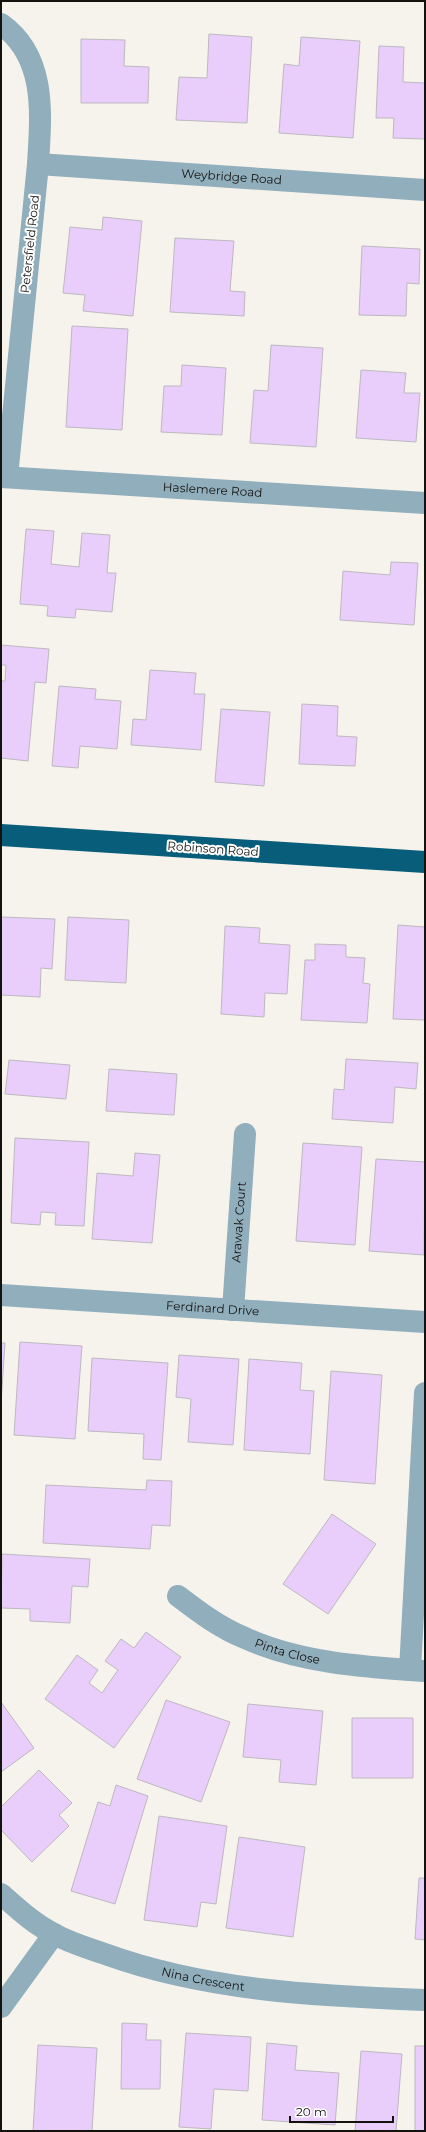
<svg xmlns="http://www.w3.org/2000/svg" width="426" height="2132" viewBox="0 0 426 2132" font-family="Montserrat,sans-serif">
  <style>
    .building { fill: #e9cdfb; stroke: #bdb9c0 }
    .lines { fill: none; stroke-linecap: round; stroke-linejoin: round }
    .street { stroke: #90aebc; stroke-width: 22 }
    .highway { stroke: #085d7b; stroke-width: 22 }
    .labels { text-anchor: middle; stroke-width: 4; stroke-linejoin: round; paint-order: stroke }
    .street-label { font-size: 12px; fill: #13120f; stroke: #fff }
  </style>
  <rect width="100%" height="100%" fill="#f6f3ec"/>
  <!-- building -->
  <path class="building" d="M209,34l43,3 -5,86 -71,-3 3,-43 28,1z
    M301,37l59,4 -7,97 -74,-5 5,-69 15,2z
    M81,39l44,1 -1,26 25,1 -1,36h-67z
    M379,46l25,1 -1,35 22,1v56l-32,-1 1,-20h-18z
    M103,217l39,4 -9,95 -50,-5 2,-16 -22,-2 7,-66 32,3z
    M175,238l59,3 -4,50 15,1 -1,24 -74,-4z
    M362,246l58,3 -1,35 -12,-1 -1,33 -47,-1z
    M72,326l56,3 -6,101 -56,-3z
    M271,345l52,3 -7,99 -66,-4 4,-53 14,1z
    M182,365l44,3 -4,67 -61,-3 3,-46h17z
    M361,370l45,3 -2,20h16l-4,49 -60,-4z
    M26,529l28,2 -3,33 28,3 3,-34 28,2 -3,38h9l-4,39 -36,-3 -1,9 -28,-2 1,-10 -28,-2z
    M391,562l27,1 -4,62 -74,-5 3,-49 47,4z
    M1,645l48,4 -3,34 -11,-1 -7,79 -27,-3v-77h4l1,-16h-5z
    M150,670l46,3 -2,21h11l-4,56 -70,-5 2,-26 13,1z
    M59,686l37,3 -1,10 26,2 -4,48 -37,-3 -2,22 -26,-2z
    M302,704l36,2 -1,30 20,1 -2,29 -56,-2z
    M221,709l49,3 -6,74 -49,-4z
    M1,917l54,2 -3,50 -11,-1 -1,29 -39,-2z
    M68,917l61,3 -3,63 -61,-3z
    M398,925l27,2v93l-32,-1z
    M225,926l35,2 -1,15 31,2 -3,49 -22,-1 -1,24 -43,-3z
    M315,944l31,1v12l19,1 -2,25 7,1 -3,39 -66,-3 4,-60h10z
    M346,1059l72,4 -2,26 -21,-2 -2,36 -61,-4 2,-30 10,1z
    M9,1060l61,5 -4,34 -61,-5z
    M109,1069l68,5 -3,41 -68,-4z
    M15,1138l74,4 -5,84 -29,-1 1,-12 -15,-1 -1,13 -29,-2z
    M303,1143l59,4 -7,98 -59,-4z
    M135,1153l25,2 -8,88 -60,-4 5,-66 36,3z
    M376,1159l49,3 -1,93 -55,-4z
    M20,1342l62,4 -7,93 -61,-4z
    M1,1343h4l-4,60z
    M179,1355l60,4 -6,86 -45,-3 3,-43 -15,-2z
    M92,1358l76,5 -7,97 -18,-1 1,-25 -56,-3z
    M249,1359l53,4 -2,27 14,1 -4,63 -66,-4z
    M331,1371l51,4 -7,109 -51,-4z
    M147,1480l25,1 -2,45 -18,-1 -2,24 -107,-6 3,-58 100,5z
    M332,1514l44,30 -48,70 -45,-30z
    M2,1554l88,5 -2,28 -16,-1 -2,37 -40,-2v-12l-29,-1z
    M146,1632l35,25 -67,91 -69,-49 32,-44 21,15 -9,13 13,10 16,-23 -13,-9 16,-22 13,9z
    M166,1700l64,22 -29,80 -64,-23z
    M1,1702l33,46 -33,24z
    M248,1704l75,7 -7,74 -37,-3 2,-22 -38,-3z
    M352,1718h61v60h-61z
    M39,1770l33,33 -13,12 10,11 -37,36 -31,-32v-23z
    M116,1785l32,11 -33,108 -44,-13 27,-89 12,4z
    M159,1816l68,10 -11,78 -15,-2 -4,25 -53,-7z
    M239,1837l66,10 -12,90 -67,-9z
    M419,1878h6v62l-10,-1z
    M122,2023l25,1 -1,16h15l-1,49h-39z
    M186,2033l65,4 -3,54 -34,-2 -3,40 -32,-2z
    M267,2043l30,3 -2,24 44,3 -4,52 -73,-5z
    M38,2045l59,3 -5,83h-59z
    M415,2046h10v85h-10z
    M361,2051l41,3 -6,77h-41z"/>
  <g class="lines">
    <!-- street -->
    <g class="street">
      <path d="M1,24c46,33 40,90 37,140l-31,313"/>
      <path id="s1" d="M38,164l387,26"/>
      <path id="s2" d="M1,477l424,26"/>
      <path id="s3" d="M1,1295l424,27"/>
      <path id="s4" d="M233,1310l12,-176"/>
      <path id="s5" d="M178,1596c21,16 42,32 67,42 55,25 120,29 179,33"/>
      <path d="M410,1670l15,-277"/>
      <path id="s6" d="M1,1894c17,15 33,30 53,40 16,9 34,14 51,20 102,37 213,42 320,46"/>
      <path d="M1,2007l53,-73"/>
    </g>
    <!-- highway -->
    <path class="highway" d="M1,835l424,27"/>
  </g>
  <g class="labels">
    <!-- street labels -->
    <g class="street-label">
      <text dy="4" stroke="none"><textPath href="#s1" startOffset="194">Weybridge Road</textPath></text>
      <text transform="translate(30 244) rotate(-84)" y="4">Petersfield Road</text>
      <text dy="4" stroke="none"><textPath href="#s2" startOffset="212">Haslemere Road</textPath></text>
      <text transform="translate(213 849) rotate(4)" y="4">Robinson Road</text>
      <text dy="4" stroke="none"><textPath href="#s4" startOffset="88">Arawak Court</textPath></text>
      <text dy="4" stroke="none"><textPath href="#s3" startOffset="212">Ferdinard Drive</textPath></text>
      <text dy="4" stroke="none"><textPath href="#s5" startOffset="124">Pinta Close</textPath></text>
      <text dy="4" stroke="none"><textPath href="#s6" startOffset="223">Nina Crescent</textPath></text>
    </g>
  </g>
  <!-- border -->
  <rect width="426" height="2132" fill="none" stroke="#13120f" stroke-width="4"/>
  <!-- scale -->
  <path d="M290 2116v6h103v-6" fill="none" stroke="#13120f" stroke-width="2"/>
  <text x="296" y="2116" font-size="12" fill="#13120f" stroke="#ffffff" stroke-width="3" paint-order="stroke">20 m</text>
</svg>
